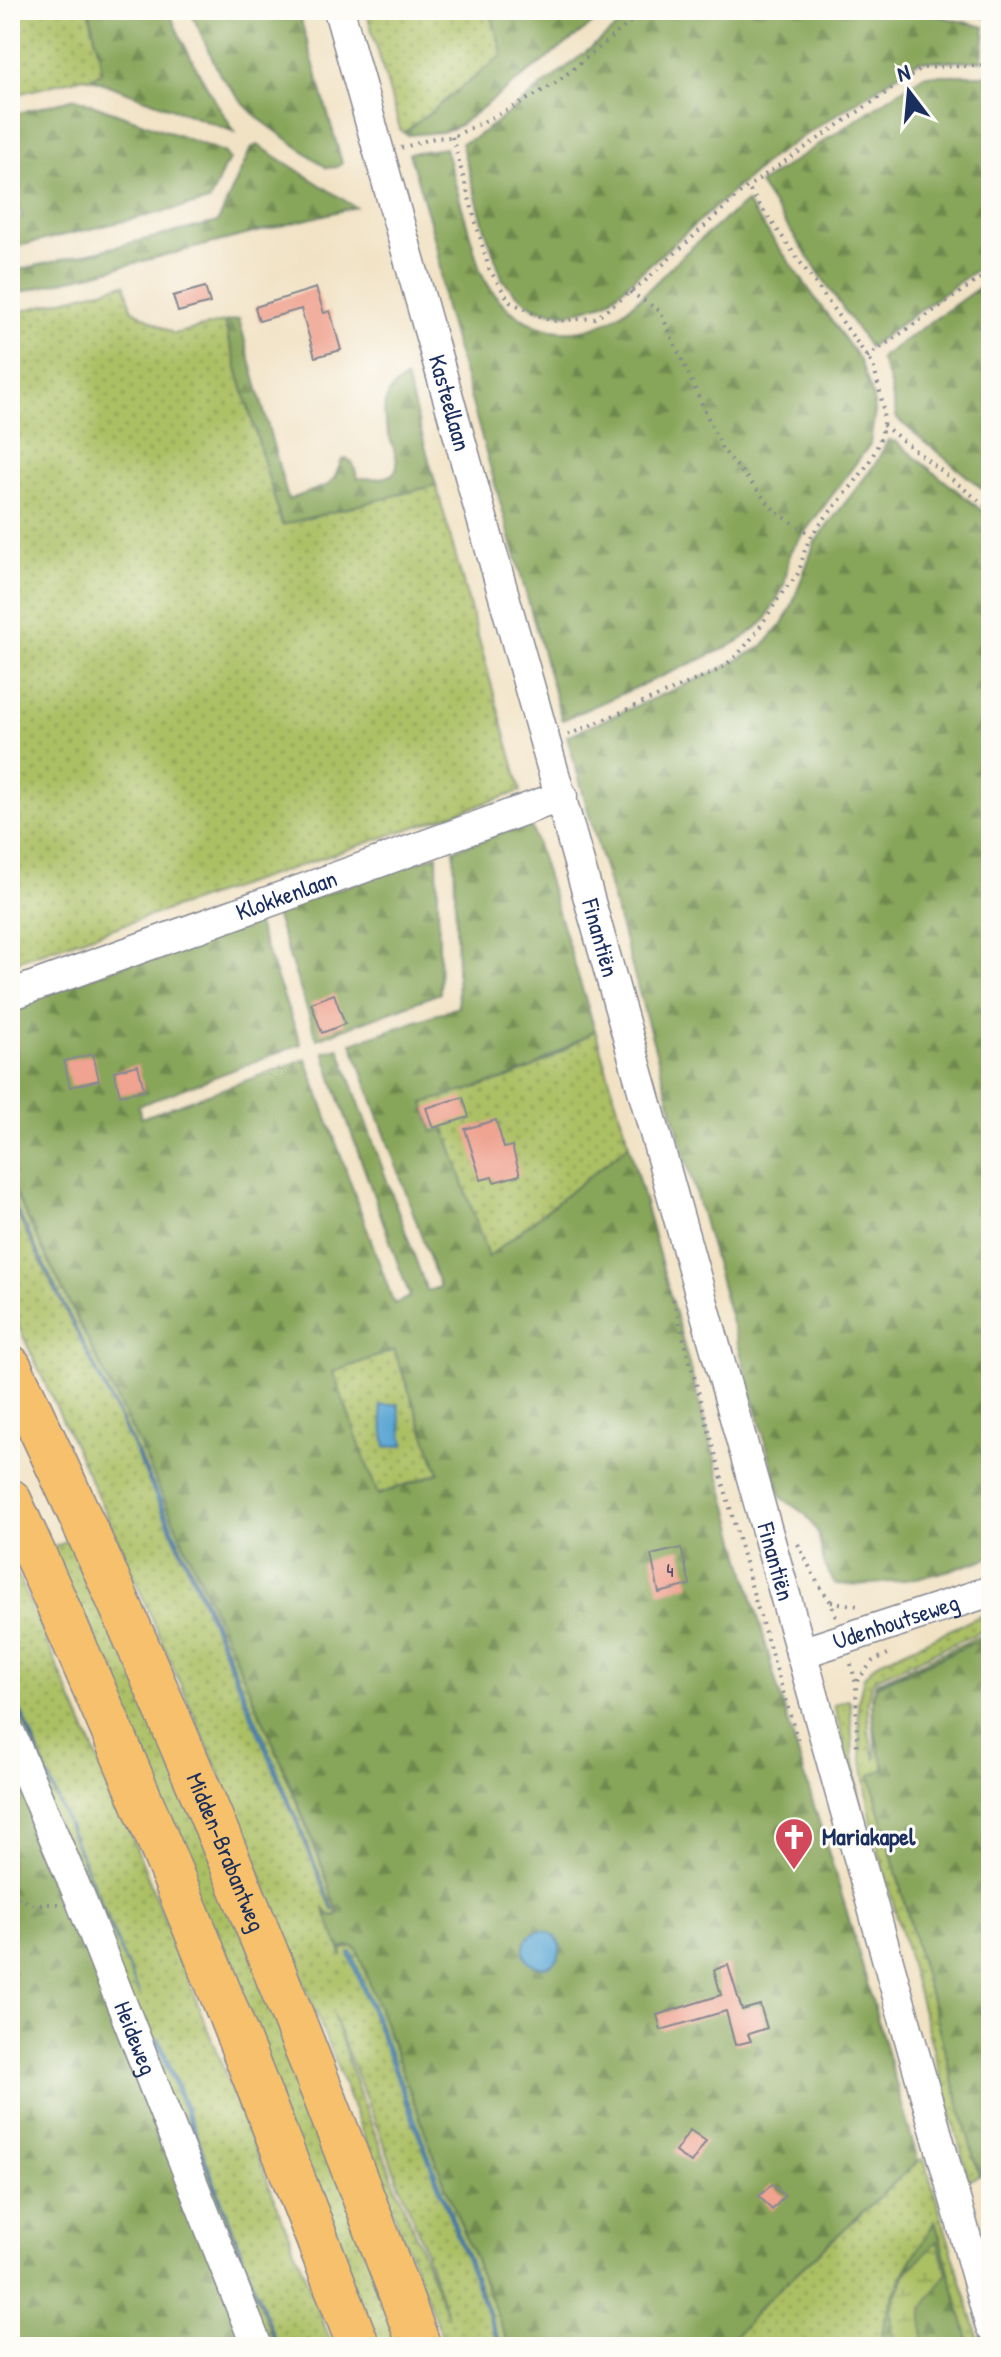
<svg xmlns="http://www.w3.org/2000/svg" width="1001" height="2357" viewBox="0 0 1001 2357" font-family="'Patrick Hand',sans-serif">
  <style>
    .grass { fill: url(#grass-dots); stroke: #637761; stroke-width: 2; fill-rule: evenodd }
    .forest { fill: url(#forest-firs); stroke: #526a5c; stroke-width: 2; fill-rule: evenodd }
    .wetland { fill: url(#wetland-marsh); stroke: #637761; stroke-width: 2 }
    .water { fill: #5ba7d4; stroke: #3b6b99; stroke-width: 2 }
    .building { fill: #efa390 }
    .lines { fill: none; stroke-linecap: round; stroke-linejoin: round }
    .minor-casing { stroke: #868891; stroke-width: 33 }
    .highway-casing { stroke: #868891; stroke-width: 45 }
    .path { stroke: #868891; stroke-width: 4; stroke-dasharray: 2 6; stroke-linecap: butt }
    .minor { stroke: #fff; stroke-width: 30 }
    .highway { stroke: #f7c06c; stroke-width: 42 }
    .labels { text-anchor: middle; stroke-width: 6; stroke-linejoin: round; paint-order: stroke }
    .number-label { font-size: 20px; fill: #504c6a }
    .street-label { font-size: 24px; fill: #1b2f5e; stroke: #fdfcf7 }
    .poi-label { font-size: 24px; font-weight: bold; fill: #1b2f5e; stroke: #fdfcf7; text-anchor: start }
  </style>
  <defs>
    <pattern id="grass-dots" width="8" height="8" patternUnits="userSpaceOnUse" patternTransform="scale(2)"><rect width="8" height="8" fill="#abbf64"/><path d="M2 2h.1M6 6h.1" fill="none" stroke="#8a9c56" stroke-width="1.8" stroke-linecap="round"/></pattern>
    <pattern id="forest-firs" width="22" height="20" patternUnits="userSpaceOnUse" patternTransform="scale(2)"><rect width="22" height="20" fill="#88a65a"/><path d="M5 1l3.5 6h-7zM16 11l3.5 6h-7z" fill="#6e884e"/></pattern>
    <pattern id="wetland-marsh" width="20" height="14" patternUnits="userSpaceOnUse" patternTransform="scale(2)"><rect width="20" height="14" fill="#abbf64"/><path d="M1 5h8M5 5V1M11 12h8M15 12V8" fill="none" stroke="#8a9c56"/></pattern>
  </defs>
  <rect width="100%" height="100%" fill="#fdfcf7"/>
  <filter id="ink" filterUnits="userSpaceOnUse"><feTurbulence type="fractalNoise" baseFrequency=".0125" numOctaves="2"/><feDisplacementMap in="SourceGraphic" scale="16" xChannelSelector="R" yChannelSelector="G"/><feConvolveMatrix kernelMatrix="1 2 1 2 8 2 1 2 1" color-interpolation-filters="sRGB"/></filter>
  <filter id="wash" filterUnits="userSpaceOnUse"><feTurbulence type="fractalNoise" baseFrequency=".006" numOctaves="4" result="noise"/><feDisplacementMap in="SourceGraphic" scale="32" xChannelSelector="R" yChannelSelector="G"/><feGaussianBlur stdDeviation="1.8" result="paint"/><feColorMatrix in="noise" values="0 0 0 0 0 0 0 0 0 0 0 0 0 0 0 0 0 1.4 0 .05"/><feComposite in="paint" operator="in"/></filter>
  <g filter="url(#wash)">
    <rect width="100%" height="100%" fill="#f1e2c4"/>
    <!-- grass -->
    <path class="grass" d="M10,10h79l12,53v9l-9,7 -8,-2 -74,19z
      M366,10h124l13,45 -99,78 -4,-4z
      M125,284l7,25 42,25 50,-12 58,202 154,-39 85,306 -511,172v-649z
      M595,1030l34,115 -141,113 -43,-129 -12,4 -9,-31 84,-24 44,-20z
      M10,1183l131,265 131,292 67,170 -4,6 -6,-1 13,35 9,-4 6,4 90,240 63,157h-8l-152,-395 150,395h-54l-130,-334 -96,-238 -110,-253 -100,-214v-107l112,222 64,140 63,143 83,203 2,1 -121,-293 -74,-162 -129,-259zM333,2015l85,216 30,86 -87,-219z
      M395,1350l44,123 -62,22 -44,-123z
      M77,1537l130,303 200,507h-35l-191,-486 -134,-311z
      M10,1557l123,283 200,507h-55l-118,-307 -3,-1 119,308h-11l-175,-445 -80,-188v-25l32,71 -32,-76z
      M991,1611v16l-115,51c-14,13 -7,66 0,82l-4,-66 4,-12 115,-51v4l-112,48 -5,6 3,52 8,29 -15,6 109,400 -10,4 -97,-354 -12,-79 -2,-45 6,-25 11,-13z
      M848,1700l2,2 3,54 9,57 -28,-108z
      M924,2159l57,188h-11l-35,-125c-24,39 -52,79 -54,125h-155l38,-44 154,-142z"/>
    <!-- forest -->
    <path class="forest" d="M89,10h79c19,44 41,83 67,122l-143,-53 9,-7v-9z
      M190,10h108l44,153 -5,4 -10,1 -69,-50 -16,-16 -22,-27z
      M490,10h121l-153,116 -16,6 -34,3 -4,-2 99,-78z
      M639,10h274l72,17 -3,34h-63l-146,95 -166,146 -39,12 -32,-5 -22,-17 -11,-12 -18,-51 -24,-86 15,-6 31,-23z
      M924,75h61l6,7v177l-122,88 -110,-163z
      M75,98l149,54 6,8 -6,7 -14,34 -200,47v-26l12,-4 -12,-39v-64z
      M258,145l97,62 -345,88v-23l208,-50 33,-74z
      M445,148l35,122c24,54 84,80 137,46 24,-16 43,-39 63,-58 21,-20 44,-38 66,-56l113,157 13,34 3,18 -5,33 -80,108 -6,34 -19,35 -24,19 -17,9 -162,71 -119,-419c-1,-51 -19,-99 -34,-148z
      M991,279v217l-94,-77 -8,-39 -9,-22z
      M239,319l49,181 40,-15 7,-8 7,-17 5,-1 5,3 6,16c8,0 23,2 31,-2 30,-14 -37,-66 17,-98l30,107 -154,40 -58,-203z
      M888,440l8,2 95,76v1039c-49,17 -103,31 -156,27l-11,-20 -6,-31 -12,-18 -25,-18 -214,-761 154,-67 42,-23 19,-22 9,-16 24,-66 61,-79z
      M530,822l65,208 -63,38 -24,10 -84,25 9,29 12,-3 43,128 141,-112 148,541 69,223 72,252 -154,142 -38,44h-216l-63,-157 -90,-240 -3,-3 -7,-1 -5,4 1,7 -19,-48 5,6 6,1 3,-2 -21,-64 -45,-110 -131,-292 -131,-265v-176l244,-90 47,127 -163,62 3,12 165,-59 88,245 16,-7 -75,-210 -11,-35 15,-4 88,243 13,-4 -88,-244 106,-36 -4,-157zM394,1350l45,123 -61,22 -45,-123z
      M437,855l3,138 -123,46 -43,-128z
      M991,1635v537l-12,4 -109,-401 15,-6c-7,-24 -19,-59 -9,-83z
      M10,1753l238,594h-238z
      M935,2221l35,126h-47v-39l23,-35 -55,36 3,38h-13c1,-46 31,-87 54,-126z"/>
    <!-- wetland -->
    <path class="wetland" d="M937,2241l10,32 -24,35v39h-29l-3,-38 15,-36z"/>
    <!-- water -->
    <path class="water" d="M10,1196l150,303 104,239 70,173 -148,-348 -52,-114z
      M398,1404l6,41 -18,2 -6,-41z
      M10,1684l129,310 -129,-305z
      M524 1949a18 18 0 1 1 36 0a18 18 0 1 1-36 0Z
      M350,1952l2,1 150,394h-2l-22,-56 -129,-337z
      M158,2039l2,1 118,307 -121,-305z"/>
    <g id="blocks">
      <!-- building -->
      <path class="building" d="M205,287l5,16 -32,9 -5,-16z
        M316,288l8,25 6,-2 11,39 -26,7 -14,-48 -42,12 -4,-14z
        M334,994l11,30 -23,9 -11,-30z
        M93,1054l6,26 -29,7 -6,-26z
        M138,1065l6,25 -24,5 -6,-24z
        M463,1097l6,20 -36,11 -7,-20z
        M496,1120l8,28 8,-2 8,29 -26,7 -2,-5 -11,3 -16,-51z
        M681,1548l9,37 -31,8 -8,-38z
        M728,1965l14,45 18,-5 7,23 -19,6 3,7 -16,4 -9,-34 -65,19 -4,-15 64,-20 -7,-25z
        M690,2130l16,11 -15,22 -16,-11z
        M772,2184l13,12 -13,14 -13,-14z"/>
    </g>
  </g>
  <g filter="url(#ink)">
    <use href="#blocks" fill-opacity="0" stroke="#868891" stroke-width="2"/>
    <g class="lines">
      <!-- minor casing -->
      <g class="minor-casing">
        <g id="minor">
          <path id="s1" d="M339,10l652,2317"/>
          <path id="s2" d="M10,995l552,-199"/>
          <path id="s3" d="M801,1653l190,-62"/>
          <path id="s4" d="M10,1733l70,165 177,449"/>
        </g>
      </g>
      <!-- highway casing -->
      <g class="highway-casing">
        <g id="highway">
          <path id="s5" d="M10,1366c153,320 286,649 410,981"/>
          <path d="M10,1500c128,278 239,562 349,847"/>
        </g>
      </g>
      <!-- path -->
      <path class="path" d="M948,10l43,11
        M987,65l4,-19
        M452,137l37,132 21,33 41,19 45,-3 49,-37 102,-94 176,-119 64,-3 4,4
        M401,148l33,-10 18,-1 66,-32 39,-23 88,-72
        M630,292l30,19 62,138 54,63 36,23
        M867,357l124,-86
        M883,425l108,85
        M568,735l151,-65c30,-21 45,-50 65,-80 5,-6 12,-11 15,-19 4,-12 5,-23 12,-34 22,-34 67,-70 72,-112 2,-19 -5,-41 -10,-60l-126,-178
        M673,1299l83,304 42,138
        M798,1544l20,40 13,18 5,15
        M831,1602l30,4
        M851,1664l5,20 1,66
        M857,1681l16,-20 19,-9
        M10,1894l23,10h25"/>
      <!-- minor -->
      <use href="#minor" class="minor"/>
      <!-- highway -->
      <use href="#highway" class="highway"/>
    </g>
  </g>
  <!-- icons -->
  <defs>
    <g id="church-pin" transform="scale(2)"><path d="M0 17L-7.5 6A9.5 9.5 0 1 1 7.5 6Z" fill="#d1495b" stroke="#fdfcf7"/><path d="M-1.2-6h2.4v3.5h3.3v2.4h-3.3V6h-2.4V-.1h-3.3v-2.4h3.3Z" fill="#fff"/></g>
  </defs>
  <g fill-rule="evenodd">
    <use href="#church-pin" x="794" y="1837"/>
  </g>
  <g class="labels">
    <!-- number labels -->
    <g class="number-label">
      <text x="670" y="1577">4</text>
    </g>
    <!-- street labels -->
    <g class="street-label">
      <text dy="8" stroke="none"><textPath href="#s1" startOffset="408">Kasteellaan</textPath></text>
      <text dy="8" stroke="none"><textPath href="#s2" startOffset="294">Klokkenlaan</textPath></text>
      <text dy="8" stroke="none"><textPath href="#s1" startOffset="964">Finantiën</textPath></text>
      <text dy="8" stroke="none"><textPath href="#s1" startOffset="1612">Finantiën</textPath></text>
      <text dy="8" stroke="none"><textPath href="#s3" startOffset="100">Udenhoutseweg</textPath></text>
      <text dy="8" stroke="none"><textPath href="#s5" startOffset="532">Midden-Brabantweg</textPath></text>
      <text dy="8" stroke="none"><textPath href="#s4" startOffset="330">Heideweg</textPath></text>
    </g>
    <!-- poi labels -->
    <g class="poi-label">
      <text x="822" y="1845">Mariakapel</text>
    </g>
  </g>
  <!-- margin -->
  <rect width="1001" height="2357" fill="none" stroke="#fdfcf7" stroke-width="40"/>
  <!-- north arrow -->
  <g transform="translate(909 92) rotate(344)" stroke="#fdfcf7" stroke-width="6" paint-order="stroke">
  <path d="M0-6L14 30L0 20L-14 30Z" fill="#1b2f5e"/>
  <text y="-12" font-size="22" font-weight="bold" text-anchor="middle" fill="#1b2f5e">N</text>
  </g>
</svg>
